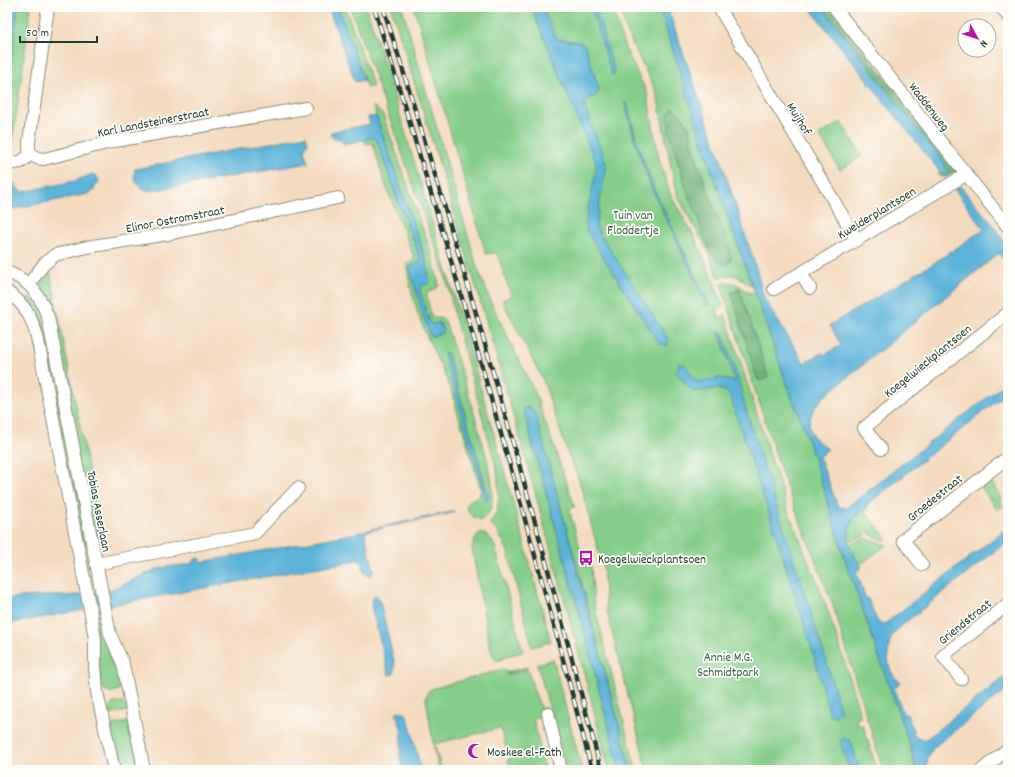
<svg xmlns="http://www.w3.org/2000/svg" width="1015" height="777" viewBox="0 0 1015 777" font-family="Dekko,sans-serif">
  <style>
    .green { fill: #85ce89; stroke: #52865e; fill-rule: evenodd }
    .forest { fill: #6cb175; stroke: #467754 }
    .water { fill: #5cb3d9; stroke: #3e7886 }
    .lines { fill: none; stroke-linecap: round; stroke-linejoin: round }
    .minor-casing { stroke: #8a8c7a; stroke-width: 14 }
    .minor { stroke: #fff; stroke-width: 12 }
    .rail-casing { stroke: #1f3d34; stroke-width: 4.5 }
    .rail { stroke: #fdfcf7; stroke-width: 3; stroke-dasharray: 9; stroke-linecap: butt }
    .labels { text-anchor: middle; stroke-width: 3.5; stroke-linejoin: round; paint-order: stroke }
    .street-label { font-size: 13px; fill: #1f3d34; stroke: #fdfcf7 }
    .park-label { font-size: 13px; fill: #386149; stroke: #fdfcf7 }
    .poi-label { font-size: 13px; fill: #1f3d34; stroke: #fdfcf7; text-anchor: start }
  </style>
  <rect width="100%" height="100%" fill="#fdfcf7"/>
  <filter id="ink" filterUnits="userSpaceOnUse"><feTurbulence type="fractalNoise" baseFrequency=".025" numOctaves="2"/><feDisplacementMap in="SourceGraphic" scale="8" xChannelSelector="R" yChannelSelector="G"/><feConvolveMatrix kernelMatrix="1 2 1 2 8 2 1 2 1" color-interpolation-filters="sRGB"/></filter>
  <filter id="wash" filterUnits="userSpaceOnUse"><feTurbulence type="fractalNoise" baseFrequency=".012" numOctaves="4" result="noise"/><feDisplacementMap in="SourceGraphic" scale="16" xChannelSelector="R" yChannelSelector="G"/><feGaussianBlur stdDeviation="0.9" result="paint"/><feColorMatrix in="noise" values="0 0 0 0 0 0 0 0 0 0 0 0 0 0 0 0 0 1.4 0 .05"/><feComposite in="paint" operator="in"/></filter>
  <g filter="url(#wash)">
    <rect width="100%" height="100%" fill="#f4dbbf"/>
    <!-- green -->
    <path class="green" d="M18,7h13l-19,138 -2,8h-3v-63z
      M338,7h7l28,79 -6,2z
      M350,7h16l3,8c65,208 126,417 182,627l-19,5 -25,-98 -9,-17 -8,-8 7,-13 1,-6 1,-10 -2,-25 -43,-156 -6,-29 -5,-16z
      M391,7h11l75,260 16,40 41,83 41,117 -6,2 16,57 6,-1 3,39 42,166h-5l-54,-206 -45,-155 -3,-2 -5,5 54,197 42,161h-11c-65,-256 -139,-510 -218,-763z
      M414,7h199l5,20 7,21 22,45 12,66 11,35 25,44 18,41 10,27 -6,5 3,8 5,-5 63,197 32,78 17,48 24,80 -5,2 3,7 4,-1 14,45h-230l-41,-162 -3,-40 -24,-88 -12,-29 -24,-71 -41,-80 9,-4 -14,-43 -11,1z
      M620,7h39l50,156 43,123c-6,-3 -11,-9 -18,-11 -6,-1 -10,4 -16,2l-12,-30 -28,-50 -7,-31 -13,-67 -4,-12 -22,-44 -8,-20zM689,127l8,34 32,87 -17,7 -11,-26 -3,-13 -9,-19z
      M373,106l10,9 49,140 7,30 -3,4 -10,4 6,25h8l5,3c13,41 27,82 38,124 5,18 11,36 9,55 0,9 -4,15 -11,20 -10,-3 -13,-6 -15,-16 5,-6 14,-5 15,-14l-30,-99c-6,-17 -14,-32 -21,-48 -12,-25 -20,-53 -24,-80l9,-3 -32,-82 -10,-35 -7,1 -2,-4c5,-1 10,-4 13,1l22,63 22,56 -1,2 -11,5 21,69 13,-5 -3,-8 -8,1 -2,-1 -10,-32 1,-5 8,-3 -3,-23zM447,353h1l41,145 -4,-1z
      M841,122l21,34 -22,14 -21,-35z
      M49,267l53,272 -7,2 -54,-252 2,-13z
      M725,282c15,-1 19,12 30,11l39,111 4,8 13,36 33,108 67,193 5,21h-33l-51,-167 -49,-126 -62,-192zM739,290h1l16,85 -25,-83z
      M30,296l11,12 48,234 -9,2 -53,-244z
      M990,480c6,8 11,16 12,27l-5,3 -16,-23z
      M864,510l23,29 -2,2 -16,-7v-5h-4l1,6 -17,6c-1,-14 4,-23 15,-31z
      M481,532l9,6 5,8 28,106 -21,5 1,2 -6,2 -3,-3 -4,-11 -18,-98c1,-7 4,-12 9,-17z
      M865,538l22,7 -28,20 -7,-13 -3,-8z
      M101,606l22,73 -4,11 -9,3 -5,-2 -4,-7 -8,-76z
      M553,659l29,111h-15l-30,-106z
      M527,667l1,1 -22,6v1l22,-5 6,21 10,24 -11,3 12,52h-34l-3,-10 2,-1 -10,-31 -66,16 8,26h-3l-5,-21 -8,-50 2,-8 6,-3 71,-19 1,3z
      M113,703h10l6,8 -22,4 2,-6z
      M128,722l1,3h4l8,45h-24l-8,-41h4l-1,-4z"/>
    <!-- forest -->
    <path class="forest" d="M822,7h8l127,163 -10,7h-6l-4,-3 3,-2 5,3 -68,-99z
      M673,108l10,9 6,10 8,34 32,87 2,10 -2,6h-7l-10,-9 -11,-26 -3,-13 -9,-19 -20,-65 -1,-17z
      M740,290l27,83 1,5 -7,3 -3,-1 -2,-5 -25,-83z"/>
    <!-- water -->
    <path class="water" d="M7,7h11l-11,83z
      M328,7h10l26,73 -9,2z
      M531,7h11l14,31 2,1 22,3 5,3 14,45 -2,4 -4,3 -1,-1 -3,1 1,2 -5,3 -1,4 19,48 3,11 -10,60 4,9 69,106 -2,1 1,5 -5,-2 -3,1 -73,-113c-5,-16 10,-50 9,-69z
      M591,7h4l20,66 -3,2z
      M659,7h8l54,153 36,111 7,27 40,65 18,-10 2,2 17,-10 -11,-20 101,-60 53,-36 -29,-39v-3h6l31,37 16,23v19l-9,-13 -173,142c-12,11 -24,28 -11,44 4,4 9,7 13,10l-9,8 18,47 3,3 6,1 162,-127v11l-141,113v3c-4,3 -10,6 -13,10 -11,16 -4,36 8,49l-6,5 10,27 2,-1 9,23 6,3 3,-1 122,-96v14l-102,81c-4,4 -8,7 -12,11 -7,10 -8,30 -2,40 2,4 6,7 9,10l-7,6 10,26 3,-1 8,22 4,3h7l82,-65v14l-74,59c-5,7 -8,14 -7,23h-11l-5,-21 -67,-193 -33,-108 -13,-36 -4,-8 -85,-241z
      M809,7h13l119,152 8,13 -1,2 -3,1 -5,-3z
      M625,103h2l11,42 15,41 56,119 -2,1 -56,-119 -15,-42z
      M376,116l50,144 4,21 -1,2 -8,3 -1,5 10,32 2,1 8,-1 3,7 -1,3 -11,4 -7,-19 -15,-51 11,-5 1,-2 -22,-56 -22,-64 -5,-2 -28,6 -5,-5 -6,-1 -3,-3 1,-3 39,-8 -2,-7z
      M306,136l2,7 -4,7 4,13 -158,28c-12,-3 -18,-10 -15,-22z
      M92,174l4,1 3,6 -2,4 -3,2v4l-6,3 -81,16v-24l9,-2 2,5 4,3 53,-11z
      M719,331l3,1 16,46 8,32 79,247 16,55 -4,1 -1,5 -3,-3 -3,1 -17,-64 -41,-129 -42,-127c-9,-13 -25,-3 -37,-5l-7,-6 -11,-14 4,-3 -1,-4 2,-1 3,2 2,-1 9,14 4,4 22,-4 15,4z
      M447,353l42,145 -2,3h-2v-4l-40,-139 -1,-4z
      M526,407l4,1 5,5 13,47 83,310h-11l-42,-161 -54,-197 -1,-3z
      M455,511l-2,2 -85,18 -3,3 9,37 -4,5 -3,-2h-2l-4,-12 -3,-2 -351,64v-25c33,-6 65,0 97,-8 18,-4 32,-13 48,-20 10,-5 28,-5 39,-7l4,-5 4,-1 1,3 2,1 155,-29 14,-4z
      M376,595l3,3 16,67 -1,9 -5,1 -17,-65 -1,-10 2,-1 1,-3z
      M398,711l6,1 4,5 13,53h-19l-2,-14 2,-25 -6,-18z
      M843,737l4,4 3,-2 10,31h-10l-10,-27z"/>
  </g>
  <g filter="url(#ink)">
    <g class="lines">
      <!-- minor casing -->
      <g class="minor-casing">
        <path id="minor" d="M834,7l174,220
          M1001,7l7,9
          M721,11l136,229
          M31,154l6,4 7,1 71,-18 191,-33
          M31,154l-2,-5v-7l19,-135
          M7,164l14,-2 10,-8
          M7,272c24,9 32,22 41,45l62,317 13,30 21,106
          M801,273l9,15
          M29,284l15,-20 11,-9 32,-8 81,-13 170,-36
          M774,289l193,-115
          M7,292c19,12 26,28 31,49l53,274 4,24v28l2,25 17,78
          M881,449l-17,-21 144,-115
          M96,564l159,-31 43,-45
          M922,565l-19,-25 105,-83
          M961,679l-18,-23 65,-52
          M548,713l13,57
          M982,770l26,-21"/>
      </g>
      <!-- minor -->
      <use href="#minor" class="minor"/>
      <!-- rail casing -->
      <g class="rail-casing">
        <path id="rail" d="M374,7c79,253 152,507 218,763
          M383,7c80,252 152,507 218,763"/>
      </g>
      <!-- rail -->
      <use href="#rail" class="rail"/>
    </g>
  </g>
  <!-- icons -->
  <defs>
    <g id="bus-bare" transform="scale(1.2)"><path d="M-5-6H5V4H4V6H2V4H-2V6H-4V4H-5ZM-3.5-4V0h7V-4ZM-3.5 1.2v1.5H-2V1.2ZM2 1.2v1.5H3.5V1.2Z" fill="#b5179e" stroke="#fdfcf7" stroke-width="2.5" paint-order="stroke"/></g>
    <g id="mosque-bare" transform="scale(1.2)"><path d="M3.5-4.9A6 6 0 1 0 3.5 4.9A5 5 0 1 1 3.5-4.9Z" fill="#b5179e" stroke="#fdfcf7" stroke-width="2.5" paint-order="stroke"/></g>
  </defs>
  <g fill-rule="evenodd">
    <use href="#bus-bare" x="586" y="558"/>
    <use href="#mosque-bare" x="475" y="751"/>
  </g>
  <g class="labels">
    <!-- street labels -->
    <g class="street-label">
      <text transform="translate(930 106) rotate(52)" y="5">Waddenweg</text>
      <text transform="translate(800 118) rotate(59)" y="5">Muijhof</text>
      <text transform="translate(153 121) rotate(-11)" y="5">Karl Landsteinerstraat</text>
      <text transform="translate(876 212) rotate(-31)" y="5">Kwelderplantsoen</text>
      <text transform="translate(175 218) rotate(-11)" y="5">Elinor Ostromstraat</text>
      <text transform="translate(927 360) rotate(-39)" y="5">Koegelwieckplantsoen</text>
      <text transform="translate(934 497) rotate(-39)" y="5">Groedestraat</text>
      <text transform="translate(100 511) rotate(79)" y="5">Tobias Asserlaan</text>
      <text transform="translate(964 621) rotate(-39)" y="5">Griendstraat</text>
    </g>
    <!-- park labels -->
    <g class="park-label">
      <text x="633" y="219">Tuin van<tspan x="633" dy="15">Floddertje</tspan></text>
      <text x="728" y="661">Annie M.G.<tspan x="728" dy="15">Schmidtpark</tspan></text>
    </g>
    <!-- poi labels -->
    <g class="poi-label">
      <text x="598" y="563">Koegelwieckplantsoen</text>
      <text x="487" y="756">Moskee el-Fath</text>
    </g>
  </g>
  <!-- margin -->
  <rect width="1015" height="777" fill="none" stroke="#fdfcf7" stroke-width="24"/>
  <!-- north arrow -->
  <g transform="translate(977 38) rotate(130)"><circle r="19" fill="#fdfcf7" stroke="#a4b0a9"/>
  <path d="M0-3L7 15L0 10L-7 15Z" fill="#b5179e"/>
  <text y="-6" font-size="11" font-weight="bold" text-anchor="middle" fill="#1f3d34">N</text>
  </g>
  <!-- scale -->
  <path d="M20 36v6h77v-6" fill="none" stroke="#1f3d34" stroke-width="2"/>
  <text x="26" y="36" font-size="12" fill="#1f3d34" stroke="#fdfcf7" stroke-width="3" paint-order="stroke">50 m</text>
</svg>
